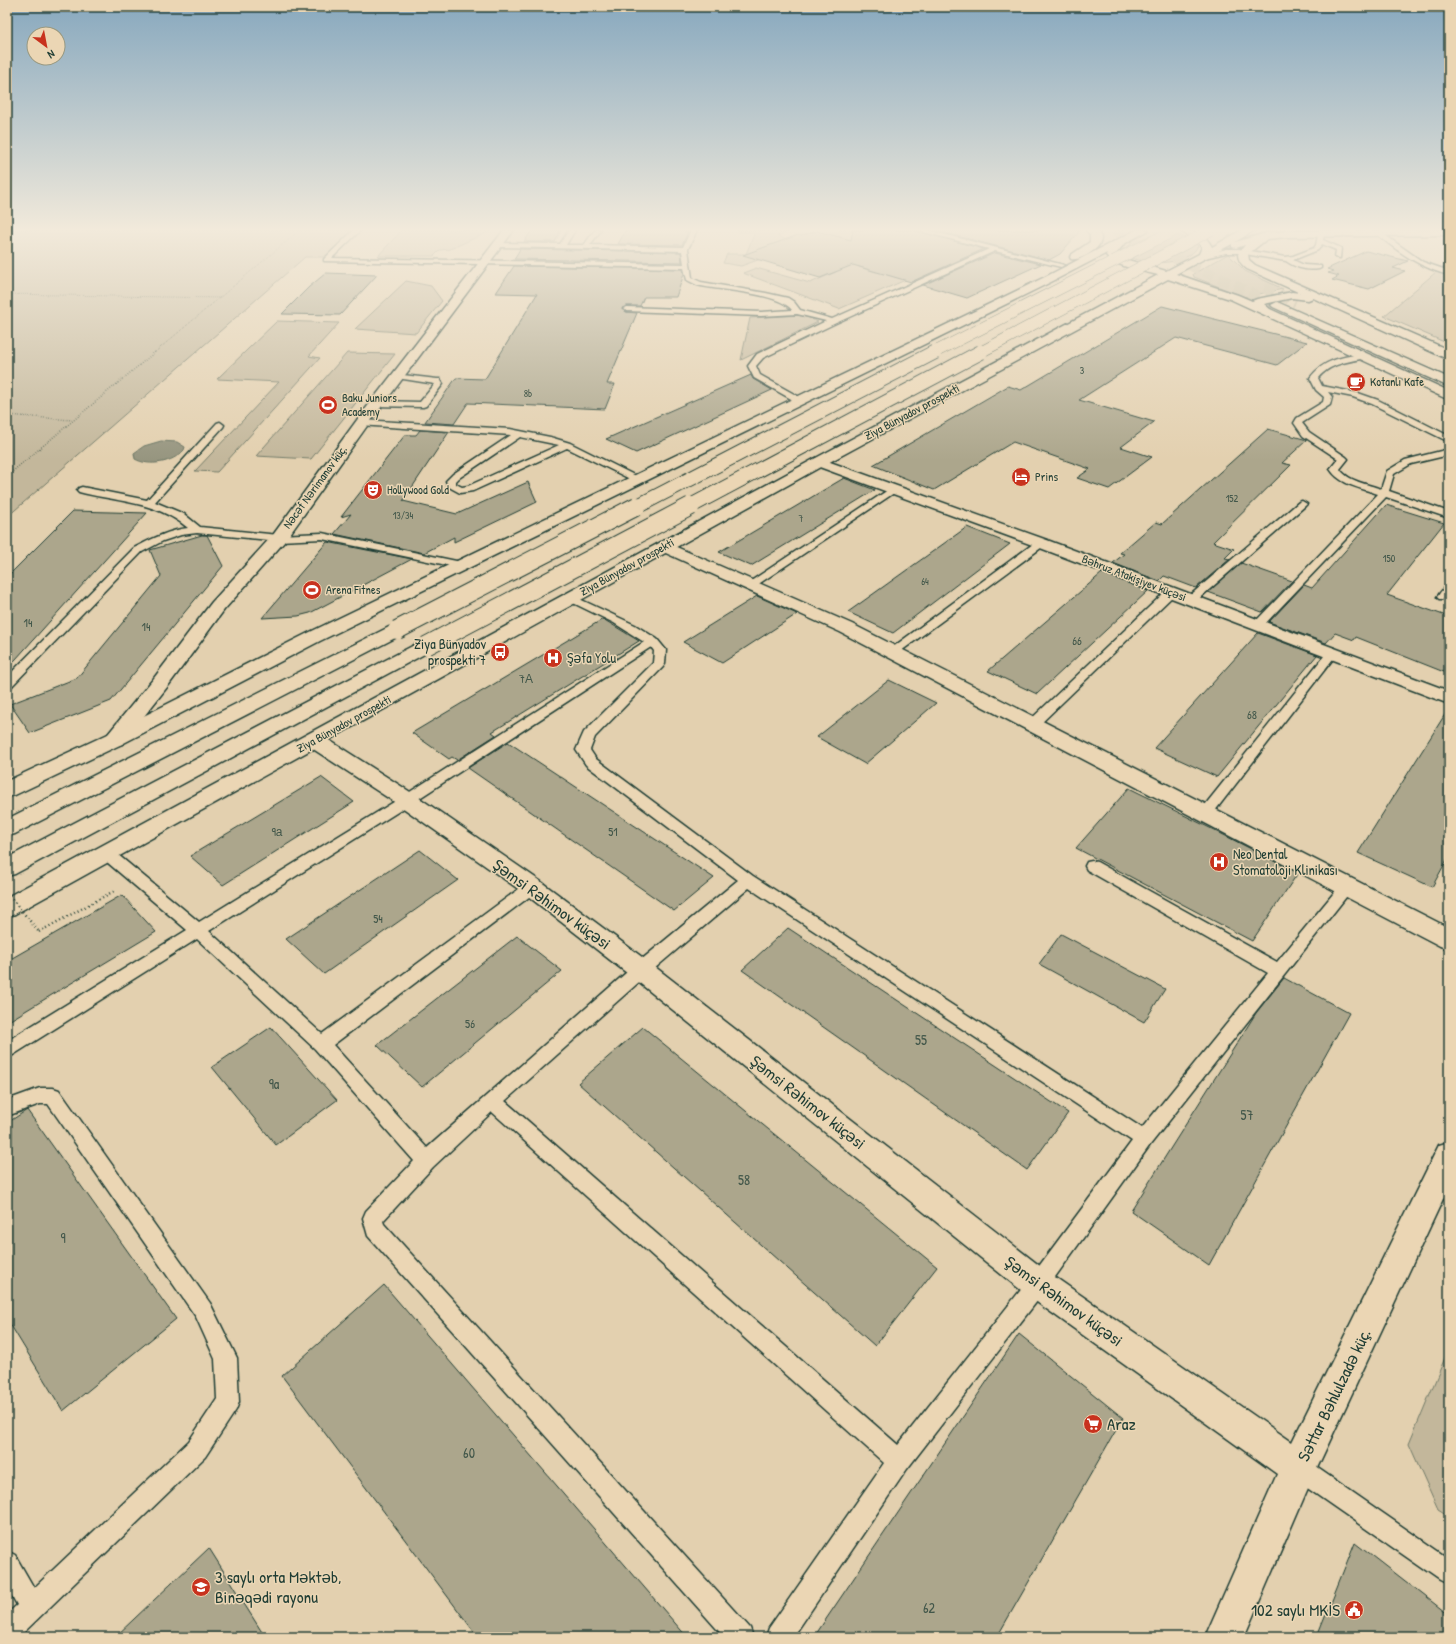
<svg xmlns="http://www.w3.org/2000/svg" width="1456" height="1644" viewBox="0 0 1456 1644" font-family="'Patrick Hand',sans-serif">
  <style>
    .green { fill: #c3b79b; stroke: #717a68 }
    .water { fill: #96957f; stroke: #667261 }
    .building { fill: #aca68c; stroke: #1f3d34 }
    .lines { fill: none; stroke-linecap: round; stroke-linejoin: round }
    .primary-tunnel { stroke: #bcb396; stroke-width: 11; stroke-dasharray: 11 5.5; stroke-linecap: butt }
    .lane-casing { stroke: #1f3d34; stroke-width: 3 }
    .street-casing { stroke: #1f3d34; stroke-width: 3 }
    .secondary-casing { stroke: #1f3d34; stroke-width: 3 }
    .primary-casing { stroke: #1f3d34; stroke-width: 3 }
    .path-far2 { stroke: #1f3d34; stroke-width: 1; stroke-dasharray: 0.5 1.5; stroke-linecap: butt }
    .path-far1 { stroke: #1f3d34; stroke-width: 1.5; stroke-dasharray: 0.5 2; stroke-linecap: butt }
    .path { stroke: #1f3d34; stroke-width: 2.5; stroke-dasharray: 1 3; stroke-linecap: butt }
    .lane { fill: #ebd6b4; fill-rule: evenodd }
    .street { fill: #ebd6b4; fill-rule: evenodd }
    .secondary { fill: #ebd6b4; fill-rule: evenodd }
    .primary { fill: #ebd6b4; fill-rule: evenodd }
    .primary-bridge-far2-casing { stroke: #1f3d34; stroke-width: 12; stroke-linecap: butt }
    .primary-bridge-far1-casing { stroke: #1f3d34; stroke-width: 16; stroke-linecap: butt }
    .primary-bridge-casing { stroke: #1f3d34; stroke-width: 20; stroke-linecap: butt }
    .path-bridge { stroke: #1f3d34; stroke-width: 2.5; stroke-dasharray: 1 3; stroke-linecap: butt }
    .primary-bridge-far2 { stroke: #ebd6b4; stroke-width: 11 }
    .primary-bridge-far1 { stroke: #ebd6b4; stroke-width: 14 }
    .primary-bridge { stroke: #ebd6b4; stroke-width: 18 }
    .labels { text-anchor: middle; stroke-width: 3; stroke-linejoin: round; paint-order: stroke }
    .far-number-label { font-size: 10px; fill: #42574a }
    .far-poi-label { font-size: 12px; fill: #1f3d34; stroke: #ebd6b4; text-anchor: start }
    .far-street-label { font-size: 12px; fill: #1f3d34; stroke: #ebd6b4 }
    .number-label { font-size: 12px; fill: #42574a }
    .poi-label { font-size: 14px; fill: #1f3d34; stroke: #ebd6b4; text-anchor: start }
    .near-number-label { font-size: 14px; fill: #42574a }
    .near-street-label { font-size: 17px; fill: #1f3d34; stroke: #ebd6b4 }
    .near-poi-label { font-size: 17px; fill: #1f3d34; stroke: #ebd6b4; text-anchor: start }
  </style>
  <rect width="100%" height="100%" fill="#e3d0af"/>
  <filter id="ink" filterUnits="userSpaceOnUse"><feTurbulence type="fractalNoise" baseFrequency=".025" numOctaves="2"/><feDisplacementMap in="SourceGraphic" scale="8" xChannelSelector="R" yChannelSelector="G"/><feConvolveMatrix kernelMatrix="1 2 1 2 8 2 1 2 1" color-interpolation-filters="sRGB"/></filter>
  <g filter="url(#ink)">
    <!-- green -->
    <path class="green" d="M7,230h345l-27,27h-20l-298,260z
      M402,230h91l-43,19 -10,1 -6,6h-56z
      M738,230h55l-16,6 23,9 -59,21 -18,-3 4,-9h19l9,-22h-17z
      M841,230h57l76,20 -135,59 -96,-36 13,-5 54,15 26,-11 11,-19 12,14 17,5 37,-15 -97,-18z
      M1161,234c12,1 29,2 37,12 -11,22 -60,20 -77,6l2,-3c12,-7 24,-14 38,-15z
      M1228,254l17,17 38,18 -38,8 -51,-20 -1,-3z
      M1449,261v83l-65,-28z
      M406,281l25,5 11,15 -26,32 -61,-4z
      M803,315l15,7 -77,38 9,-42z
      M277,321l62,2 -30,33 11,2 -103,114 -22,-1 84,-89 -62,-3z
      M347,353l48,1 -84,105 -55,-3z
      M1449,1348v168l-11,-7 -29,-65z"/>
    <!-- water -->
    <path class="water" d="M161,441l16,1 8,5 -1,3c-11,13 -35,17 -49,9l-1,-6 10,-7z"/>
    <!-- building -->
    <path class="building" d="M532,230h29l-6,12h-31z
      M626,230h61l-1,3 2,-1 -6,13 -64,-1z
      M853,230h62l69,19 -73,33 -58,-17 -33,13 -77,-23 55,-20 3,1 16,-5 34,9z
      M934,230h147l-21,24 -11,6z
      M520,249l161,3 1,10 -168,-3z
      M1366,251l42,10 -15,7 12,3 -36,18 -37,-9 7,-4 -11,-3 5,-2 -6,-2z
      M995,253l46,11 -74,34 -44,-13z
      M514,266l169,3 1,5 -8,23h-32l-4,9h-13l-5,2 4,4 11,1 -30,71h8l-10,25 -137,-6 -14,21 -29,-2 31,-44 29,1 52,-85 -41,-1z
      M326,273l51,2 -37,40 -58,-1 27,-27z
      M1162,306l145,36 -30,23 -101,-27 -97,62 75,22 -33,25 31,10 -43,32 -32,-11 13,-9 -77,-27 -79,48 -61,-25 135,-79 13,4z
      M751,375l2,4 19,11 -136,63 -30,-14z
      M1268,429l39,11 -25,23 9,2 -78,77 21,7 -9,9 5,1 -34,29 -32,-12 -5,5 -46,-18 11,-9 -4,-1 36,-31 6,2z
      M420,430l29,2 -46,69 54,13 71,-32 9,20 -83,40v-5l-30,16 -90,-19 17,-20 -10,3 64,-82h11z
      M844,478l31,12 -124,76 -32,-14z
      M1386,505l58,18 -57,72 62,22v57l-93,-37 -2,3 -19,-7 -9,10 -57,-21 35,-37 8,3z
      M73,511l74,2 -140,156v-92z
      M967,527l43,17 -117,89 -45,-21z
      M202,535h5l16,31 -112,135 -81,32 -20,-29 67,-26 84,-102 -11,-26z
      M327,542l85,17 -102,54 -12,3 -36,2z
      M1241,563l51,18 -30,31 -54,-20z
      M1102,573l46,18 -111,103 -49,-23z
      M757,596l40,18 -75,49 -39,-21z
      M603,619l36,22 -147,91 4,3 -39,25 -5,-3 -3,2 -37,-26z
      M1258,633l59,22 -100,122 -63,-29z
      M889,680l47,23 -71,61 -48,-27z
      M1449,708v148l-17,31 -74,-34z
      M508,742l206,136 -40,33 -206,-143z
      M321,777l33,25 -131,83 -33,-29z
      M1129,788l87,43 82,42 -46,68 -176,-93z
      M420,850l38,30 -134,94 -38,-35z
      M122,895l34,37 -149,90v-61z
      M788,928l280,185 -41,57 -285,-200z
      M1061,934l104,55 -21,33 -105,-58z
      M517,936l45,35 -140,116 -45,-42z
      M1284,978l65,35 -140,252 -78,-54 125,-198z
      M271,1027l66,73 -61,45 -64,-78z
      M643,1027l294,240 -62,79 -297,-263z
      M27,1110l149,209 -113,92 -56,-92v-196z
      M384,1285l303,352h-209l-196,-261z
      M1019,1334l104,84 -126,219h-183z
      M1355,1542l94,73v22h-132z
      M209,1548l56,89h-150z"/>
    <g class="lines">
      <!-- primary-tunnel -->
      <path class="primary-tunnel" d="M1114,230l163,75
        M1264,288l32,14"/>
      <!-- lane casing -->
      <g class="lane-casing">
        <path id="lane" d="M354,230h7l-29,28 352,6 -2,-13 -184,-4 -3,-2 3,-2 62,1 9,-14h6l-9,15h18l11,-15h6l-11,15 93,2 8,-17h6l-9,19 4,29 9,4 65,11 22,5 6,4 6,8 32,9 157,-70 -73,-19h11l137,35 -3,2 -66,-16 -159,72 -73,35 -7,8 4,9 43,24 1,2 -1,2 -3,1 -46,-26 -6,-12 9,-12 69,-33 -29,-7 -36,2 -134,-5 -4,-2 4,-2 134,5 31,-2c-14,-18 -72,-19 -95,-25l-10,-5 -3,-12 -360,-7v-2z
          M1319,230h6l-2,10 18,8 -1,10 -5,-1 1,-7 -14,-6 -4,6 -25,10 11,5 17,1v2l-2,1c-12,2 -23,-1 -33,-8l-47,-8h-13l-26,6 -3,-2 29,-8h13l46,8 8,-1 21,-8 2,-3z
          M1378,233h4l41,29 26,9v4c-28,-7 -49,-22 -71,-40z
          M1362,354l4,2 -1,2c-18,4 -34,5 -47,20l4,8 36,7 20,7 71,36v6l-77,-38 -19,-7 -25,-5 4,5 -2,8 -28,18 7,9 37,25 2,2 -8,10c7,12 28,15 41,20l6,-18 18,-11 44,-11v6l-38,9 -17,10 -5,17 60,21v6l-63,-21 -124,130h-8l-2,-2 2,-2 124,-129c-17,-6 -38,-9 -48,-25l8,-10 -35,-23 -9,-13 3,-5 26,-16 1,-5 -8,-7 -6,-12c13,-18 31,-21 52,-24z
          M394,374l43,5h3l3,5 -17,22 -3,1 -50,-1 -1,-2 1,-2 3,-1 44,1 15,-18 -38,-6 -4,-2z
          M362,420l148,9 40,8 20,6 72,36 -2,2h-6l-67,-33 -94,43 -13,2 -11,-6 -3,-6 7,-7 58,-39 -152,-10 -1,-2zM520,437l39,8 -91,41 -6,1 -6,-3v-3l3,-3z
          M220,422l4,3 -1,2 -68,75 29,12 16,13 79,8 43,-2 139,29 5,3 -5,3 -139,-29 -43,2 -82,-8 -16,2 -18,6 -21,11 -131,135 -4,1v-11l127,-129c18,-9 35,-18 54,-20 -32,-27 -71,-26 -109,-36l-2,-2 2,-2 3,-1 65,13 70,-77z
          M894,486l5,3 -2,2 -143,96h-8l-1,-2z
          M1302,501l5,3 -2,2 -110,96h-8l-2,-2 2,-2 112,-96z
          M1041,540l4,1 1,2 -1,2 -148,109h-8l-2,-2 2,-2 148,-109z
          M1449,586v11l-2,2h-8l-2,-2c4,-5 6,-10 12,-11z
          M1171,589l5,3 -1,2 -138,133h-8l-2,-3 2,-3 138,-131z
          M571,595l64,30 22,14 9,11 -1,14 -2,3 -68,70 -5,13 6,9 157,117 389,252 126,-155 -181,-103 -2,-4 2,-4 5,-1 5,1 180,100 65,-79 5,-2 5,2 2,4 -204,258 -105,146 -138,178 -114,168h-27l3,-9 115,-165 -392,-351 -59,55 -50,54 1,3 366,404 3,9h-29l-356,-401 -5,-18 3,-7 48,-50 -99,-112 -118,-110 -184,116 -6,2v-16l180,-111 -86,-73 -2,-4 2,-4 5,-1 5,1 88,73 203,-125 242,-155 -30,-19 -47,-23 -2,-2zM651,647l3,4 -1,12 -69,69 -8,18 10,15 152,115 -103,85 -208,183 -94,-103 204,-154 2,-4 -2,-4 -5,-2 -5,2 -205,151 -113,-103 203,-128zM749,888l383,253 -101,136 -133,168 -393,-344 142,-126z
          M1332,649l4,2 2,2 -2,2 -125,161 -5,2 -5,-2 -2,-3 2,-3 127,-159z
          M40,1088h13l6,2 151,213 27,55 2,44 -3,8 -31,47 -186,180h-12v-23l10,-9 -10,-18v-36l8,4 19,33 155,-147 28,-42 -2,-40 -19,-42 -148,-213h-8l-33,12v-16z
          M1298,1457l8,3 143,99v26l-8,-4 -151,-105 -3,-8 3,-8z"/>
      </g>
      <!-- street casing -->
      <g class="street-casing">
        <path id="street" d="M504,230h10l-147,196 -82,115 -61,69 -56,76 -46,58 -7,2 -7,-2 -3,-5 3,-5 46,-56 58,-76 61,-67 84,-115z
          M819,458l228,82 402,151v13l-414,-158 -221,-81 -2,-3 2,-3z
          M665,542l187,82 597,304v21l-9,-3 -600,-314 -181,-82 -2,-3 2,-3z
          M314,733l7,2 94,60 125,86 110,82 399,310 243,169 147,-297 10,-3v44l-138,295 -67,156h-39l72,-163 -250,-179 -395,-318 -108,-84 -125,-88 -92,-60 -3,-5 3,-5z"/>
      </g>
      <!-- secondary casing -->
      <g class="secondary-casing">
        <path id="secondary" d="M1086,230h10c2,3 5,5 5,9 0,10 -21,22 -30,20l-1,-2 1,-2 19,-13v-7z
          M1136,230h13l-25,14 -8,10 5,4 45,13 33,-17 3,-7 -5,-6 -18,-11c14,0 26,3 33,17l30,-17h13l-20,12 31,-9 21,-2 162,-1v5l-162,2 -20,2 -19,15 1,6 6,5 194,85v9l-4,-1 -132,-60 -5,2 -16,-2 -28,6 6,5 179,82v9l-219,-101 -62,-20 -344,186 -809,449 -8,3v-20l807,-438 344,-184c-15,-4 -43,-8 -52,-20l1,-2 -54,28 -733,360 -198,103 -107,51 -8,2v-16l101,-47 200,-101 737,-356zM1232,244v3l4,1 9,-3 -7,9c0,7 4,11 9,15l53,24 -8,-1 -35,7 -5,2 -14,-6 -62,-21z"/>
      </g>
      <!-- primary casing -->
      <g class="primary-casing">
        <path id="primary" d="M1277,302l172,76v9l-176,-80 -2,-2z
          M397,625l6,1 3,4 -3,4 -388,200 -8,2v-17l384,-193z
          M426,640l6,2 3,4 -3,4 -417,224 -8,2v-18l413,-216z"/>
      </g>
      <!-- path-far2 -->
      <path class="path-far2" d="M7,294l213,4
        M154,353l146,-123"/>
      <!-- path-far1 -->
      <path class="path-far1" d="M7,415l65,5
        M7,476l148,-124"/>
      <!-- path -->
      <path class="path" d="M39,932l75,-41"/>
      <!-- lane -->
      <use href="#lane" class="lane"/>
      <!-- street -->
      <use href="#street" class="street"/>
      <!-- secondary -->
      <use href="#secondary" class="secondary"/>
      <!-- primary -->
      <use href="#primary" class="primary"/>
      <!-- primary-bridge-far2 casing -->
      <g class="primary-bridge-far2-casing">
        <path id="primary-bridge-far2" d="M933,353l242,-123
          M979,353l232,-123"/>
      </g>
      <!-- primary-bridge-far1 casing -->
      <g class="primary-bridge-far1-casing">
        <path id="primary-bridge-far1" d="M636,507l299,-155
          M689,507l292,-155"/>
      </g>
      <!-- primary-bridge casing -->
      <g class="primary-bridge-casing">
        <path id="primary-bridge" d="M397,630l240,-124
          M426,646l265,-140"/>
      </g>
      <!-- path-bridge -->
      <path class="path-bridge" d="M7,893l32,39"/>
      <!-- primary-bridge-far2 -->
      <use href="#primary-bridge-far2" class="primary-bridge-far2"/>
      <!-- primary-bridge-far1 -->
      <use href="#primary-bridge-far1" class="primary-bridge-far1"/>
      <!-- primary-bridge -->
      <use href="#primary-bridge" class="primary-bridge"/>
    </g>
  </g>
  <!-- sky -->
  <linearGradient id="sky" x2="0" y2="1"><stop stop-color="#87a8be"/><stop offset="0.5" stop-color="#f2eadb"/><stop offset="1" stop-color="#f2eadb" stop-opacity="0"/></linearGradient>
  <rect width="1456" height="460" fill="url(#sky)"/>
  <!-- icons -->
  <defs>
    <g id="cafe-disc" transform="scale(1)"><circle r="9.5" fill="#c8321e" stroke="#ebd6b4"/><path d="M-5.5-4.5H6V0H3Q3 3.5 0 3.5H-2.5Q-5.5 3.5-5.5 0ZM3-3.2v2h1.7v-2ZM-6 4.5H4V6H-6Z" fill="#fff"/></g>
    <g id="stadium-disc" transform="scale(1)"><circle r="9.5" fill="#c8321e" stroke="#ebd6b4"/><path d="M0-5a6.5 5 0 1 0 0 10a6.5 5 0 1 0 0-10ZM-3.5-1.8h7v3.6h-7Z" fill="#fff"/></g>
    <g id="hotel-disc" transform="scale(1)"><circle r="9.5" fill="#c8321e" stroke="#ebd6b4"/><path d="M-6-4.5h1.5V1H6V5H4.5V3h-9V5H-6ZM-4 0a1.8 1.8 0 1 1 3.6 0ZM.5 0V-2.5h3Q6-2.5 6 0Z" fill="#fff"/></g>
    <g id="theatre-disc" transform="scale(1)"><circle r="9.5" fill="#c8321e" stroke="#ebd6b4"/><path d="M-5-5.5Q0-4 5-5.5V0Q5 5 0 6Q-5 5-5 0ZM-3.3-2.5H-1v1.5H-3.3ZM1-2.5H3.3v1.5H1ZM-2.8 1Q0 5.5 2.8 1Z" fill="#fff"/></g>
    <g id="bus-disc" transform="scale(1)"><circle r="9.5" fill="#c8321e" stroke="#ebd6b4"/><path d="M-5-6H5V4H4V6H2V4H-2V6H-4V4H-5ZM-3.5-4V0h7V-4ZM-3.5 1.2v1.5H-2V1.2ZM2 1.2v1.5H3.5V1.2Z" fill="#fff"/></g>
    <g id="hospital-disc" transform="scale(1)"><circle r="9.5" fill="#c8321e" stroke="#ebd6b4"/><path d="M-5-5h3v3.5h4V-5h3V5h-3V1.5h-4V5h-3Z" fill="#fff"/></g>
    <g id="supermarket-disc" transform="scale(1)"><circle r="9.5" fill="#c8321e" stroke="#ebd6b4"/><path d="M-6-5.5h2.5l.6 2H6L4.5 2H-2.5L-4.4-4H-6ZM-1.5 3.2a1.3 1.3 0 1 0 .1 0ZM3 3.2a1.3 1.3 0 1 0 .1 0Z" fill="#fff"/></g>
    <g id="school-disc" transform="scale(1)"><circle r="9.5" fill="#c8321e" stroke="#ebd6b4"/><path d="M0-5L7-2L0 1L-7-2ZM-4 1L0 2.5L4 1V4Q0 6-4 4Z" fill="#fff"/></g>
    <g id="civic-disc" transform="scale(1)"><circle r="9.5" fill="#c8321e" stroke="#ebd6b4"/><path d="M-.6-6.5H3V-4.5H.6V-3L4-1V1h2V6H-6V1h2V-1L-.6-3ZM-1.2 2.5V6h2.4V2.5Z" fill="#fff"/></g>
  </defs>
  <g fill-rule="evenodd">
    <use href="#cafe-disc" x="1356" y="382"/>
    <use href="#stadium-disc" x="328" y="405"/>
    <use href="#hotel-disc" x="1021" y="477"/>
    <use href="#theatre-disc" x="373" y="490"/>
    <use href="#stadium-disc" x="312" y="590"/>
    <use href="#bus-disc" x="500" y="652"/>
    <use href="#hospital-disc" x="553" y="658"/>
    <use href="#hospital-disc" x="1219" y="862"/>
    <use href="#supermarket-disc" x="1093" y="1424"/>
    <use href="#school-disc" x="201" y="1587"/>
    <use href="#civic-disc" x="1354" y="1610"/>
  </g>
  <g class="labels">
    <!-- far-number labels -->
    <g class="far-number-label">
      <text x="1082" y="374">3</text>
      <text x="528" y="397">8b</text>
      <text x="1232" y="502">152</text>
      <text x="403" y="519">13/34</text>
      <text x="801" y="522">7</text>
      <text x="1389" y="562">150</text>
      <text x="925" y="585">64</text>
    </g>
    <!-- far-poi labels -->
    <g class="far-poi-label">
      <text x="1370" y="386">Kotanlı Kafe</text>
      <text x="342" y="402">Baku Juniors<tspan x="342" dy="14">Academy</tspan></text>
      <text x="1035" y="481">Prins</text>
      <text x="387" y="494">Hollywood Gold</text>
      <text x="326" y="594">Arena Fitnes</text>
    </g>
    <!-- far-street labels -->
    <g class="far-street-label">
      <text transform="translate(912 412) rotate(-28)" y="4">Ziya Bünyadov prospekti</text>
      <text transform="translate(315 487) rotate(-54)" y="4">Nəcəf Nərimanov küç.</text>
      <text transform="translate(627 567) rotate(-29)" y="4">Ziya Bünyadov prospekti</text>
      <text transform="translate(1134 578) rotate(21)" y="4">Bəhruz Atakişiyev küçəsi</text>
      <text transform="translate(344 724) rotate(-29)" y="4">Ziya Bünyadov prospekti</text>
    </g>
    <!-- number labels -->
    <g class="number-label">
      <text x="28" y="627">14</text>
      <text x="146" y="631">14</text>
      <text x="1077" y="645">66</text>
      <text x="526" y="683">7А</text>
      <text x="1252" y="719">68</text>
      <text x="277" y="836">9а</text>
      <text x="613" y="836">51</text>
      <text x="378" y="923">54</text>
      <text x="470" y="1028">56</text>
    </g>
    <!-- poi labels -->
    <g class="poi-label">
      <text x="486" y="649" text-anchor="end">Ziya Bünyadov<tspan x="486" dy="16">prospekti 7</tspan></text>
      <text x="567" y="663">Şəfa Yolu</text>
      <text x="1233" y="859">Neo Dental<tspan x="1233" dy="16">Stomatoloji Klinikası</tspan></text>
    </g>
    <!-- near-number labels -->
    <g class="near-number-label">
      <text x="921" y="1045">55</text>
      <text x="274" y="1089">9a</text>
      <text x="1247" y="1120">57</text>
      <text x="744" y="1185">58</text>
      <text x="63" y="1243">9</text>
      <text x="469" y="1458">60</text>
      <text x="929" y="1613">62</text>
    </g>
    <!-- near-street labels -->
    <g class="near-street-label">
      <text transform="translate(552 904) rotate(36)" y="6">Şəmsi Rəhimov küçəsi</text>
      <text transform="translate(808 1102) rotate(38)" y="6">Şəmsi Rəhimov küçəsi</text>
      <text transform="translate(1064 1301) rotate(36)" y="6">Şəmsi Rəhimov küçəsi</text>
      <text transform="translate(1334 1395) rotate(-64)" y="6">Səttar Bəhlulzadə küç.</text>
    </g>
    <!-- near-poi labels -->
    <g class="near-poi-label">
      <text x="1107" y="1430">Araz</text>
      <text x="215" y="1583">3 saylı orta Məktəb,<tspan x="215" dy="20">Binəqədi rayonu</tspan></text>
      <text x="1340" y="1616" text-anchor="end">102 saylı MKİS</text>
    </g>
  </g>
  <!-- margin -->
  <rect width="1456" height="1644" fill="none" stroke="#ebd6b4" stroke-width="24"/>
  <rect x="12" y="12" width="1432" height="1620" fill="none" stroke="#1f3d34" stroke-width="1.5" filter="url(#ink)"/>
  <!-- north arrow -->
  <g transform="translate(46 46) rotate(148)"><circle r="19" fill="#ebd6b4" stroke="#999981"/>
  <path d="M0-3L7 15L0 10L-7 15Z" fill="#c8321e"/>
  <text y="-6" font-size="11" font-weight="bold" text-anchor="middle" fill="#1f3d34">N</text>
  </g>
</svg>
